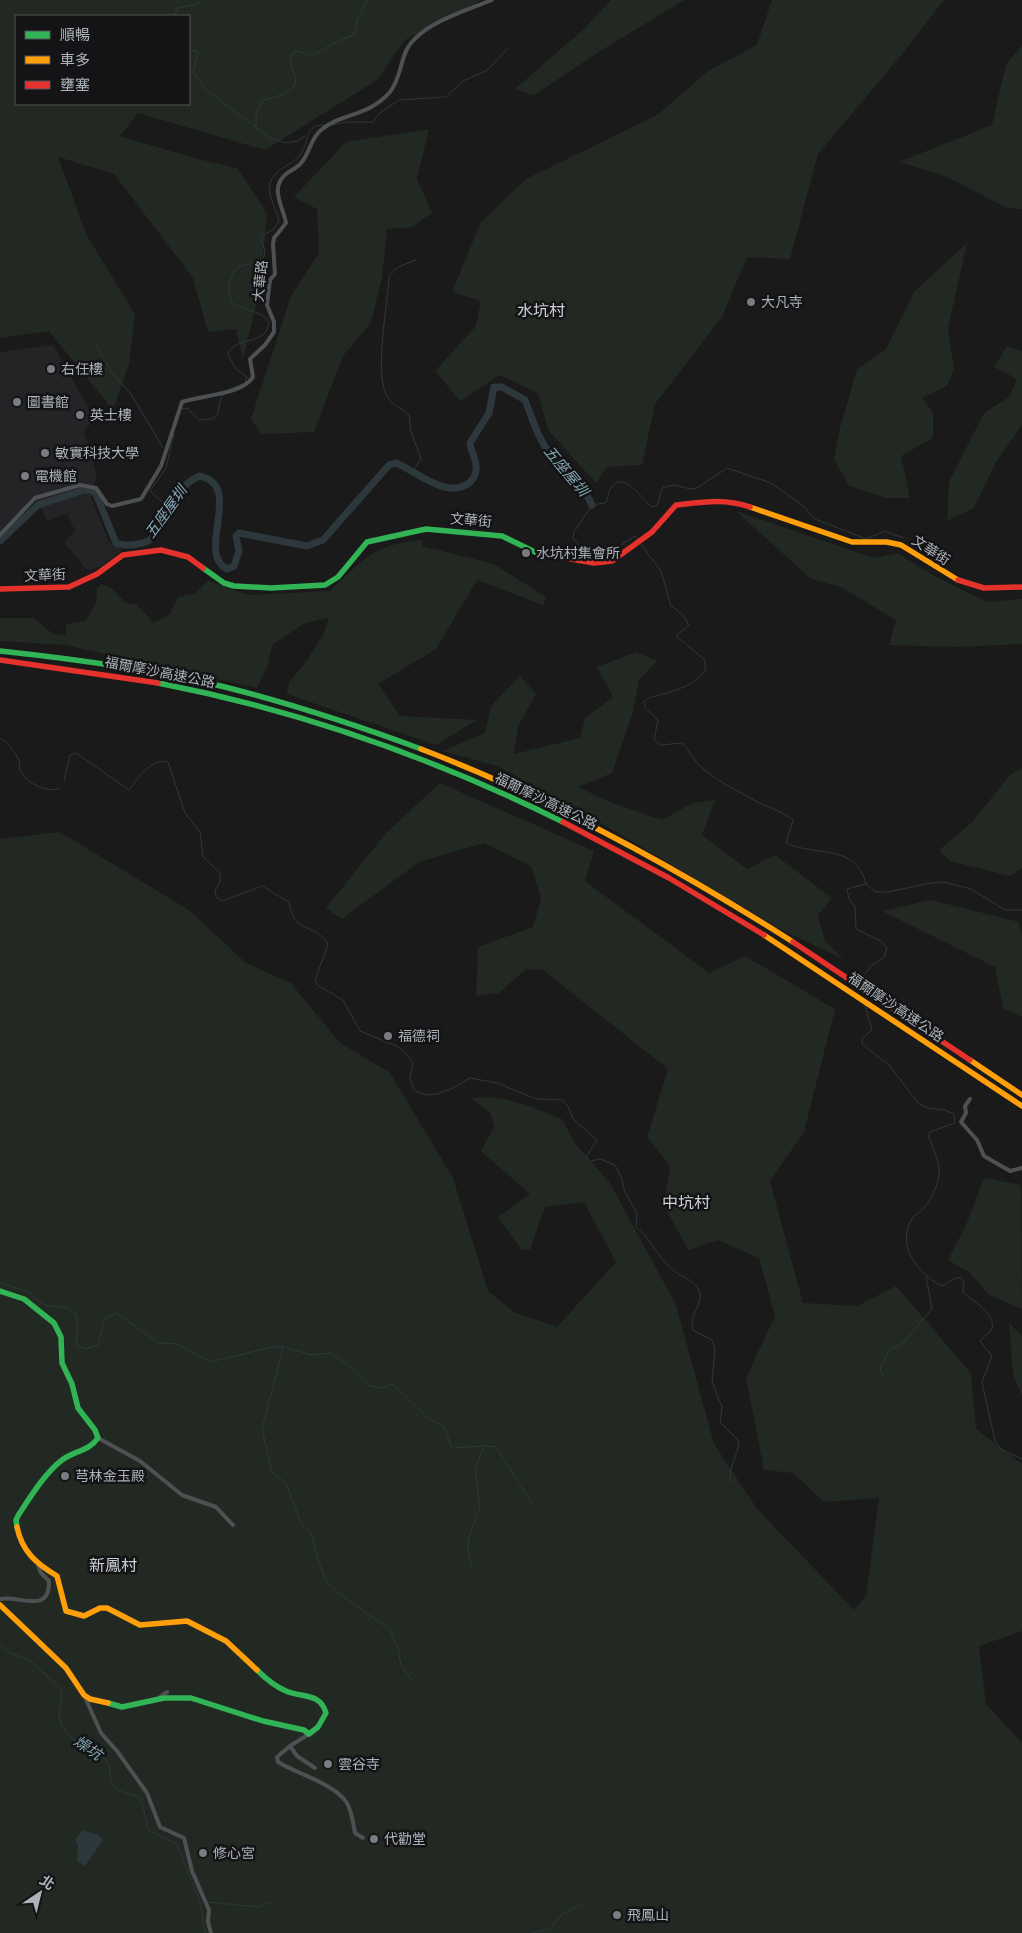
<svg xmlns="http://www.w3.org/2000/svg" width="1022" height="1933" viewBox="0 0 1022 1933" font-family="'Asap Condensed','Noto Sans TC',sans-serif">
  <style>
    .built { fill: #242426 }
    .green { fill: #222922; fill-rule: evenodd }
    .water { fill: #2d383c }
    .lines { fill: none; stroke-linecap: round; stroke-linejoin: round }
    .stream { stroke: #2d383c; stroke-width: 1 }
    .river { stroke: #2d383c; stroke-width: 7 }
    .street { stroke: #4e5153; stroke-width: 4 }
    .fast { stroke: #30b455; stroke-width: 5.5 }
    .slow { stroke: #ff9f0a; stroke-width: 5.5 }
    .jam { stroke: #e5322d; stroke-width: 5.5 }
    .poi-dot { fill: #797d82; stroke: #141416; stroke-width: 2 }
    .labels { text-anchor: middle; stroke-width: 5; stroke-linejoin: round; paint-order: stroke }
    .street-label { font-size: 14px; fill: #acb3ba; stroke: #141416 }
    .poi-label { font-size: 14px; fill: #acb3ba; stroke: #141416; text-anchor: start }
    .water-label { font-size: 15px; font-style: italic; fill: #85a7b4; stroke: #141416 }
    .quarter-label { font-size: 16px; fill: #cdd1d6; stroke: #141416 }
  </style>
  <rect width="100%" height="100%" fill="#1a1a1a"/>
  <!-- built -->
  <path class="built" d="M53,345l42,75 -11,10 13,46 -6,22 18,44 13,8 -22,17 -13,3 -23,-28 11,-11 -8,-18 -19,8 -13,-23 -35,42v-188z"/>
  <!-- green -->
  <path class="green" d="M0,0h481l-76,40 -28,40 -112,70 -127,-37 -18,23 74,22 43,10 30,45 -7,76 -17,70 -7,-30 -28,3 -15,-54 -79,-104 -56,-17 29,79 48,78 -6,50 -16,46 -64,-79 -49,7zM16,16h173v88h-173z
    M611,0h73l-87,53 -63,42 -19,-6 69,-60z
    M772,0h172l-41,53 -85,101 -28,105 -43,-2 -25,60 -67,87 -13,61 -35,2 -11,16 -48,-53 -10,-37 -38,-18 -40,26 -25,-30 41,-45 5,-25 -29,-9 29,-70 45,-43 131,-64 51,-44 49,-26z
    M1022,46v163l-15,-1 -64,-33 -44,-13 93,-37 14,-61z
    M429,129l-12,50 15,34 -20,14 -25,2 -5,49 -11,45 -28,33 -29,76 -53,2 -10,-15 40,-123 28,-43 -2,-44 -23,-12 52,-55z
    M967,243l-19,85 6,41 -7,17 -25,12 11,14v26l-32,18 9,42h-24l-37,-12 -15,-27 6,-31 17,-59 29,-20 28,-57z
    M1007,346l15,5v74l-26,37 -22,46 -27,13 2,-39 35,-69 25,-16 8,-18 -23,-12z
    M736,511l138,47 23,-5 39,24 51,25 35,-3v45l-67,3 -66,-2 7,-25 -55,-33 -30,-8z
    M422,540v6l72,18 52,33 -3,8 -66,-25 -41,69 -58,35 22,32 77,4 -41,25 -149,-51 2,-12 17,-20 17,-27 6,-17 -24,5 -33,22 -4,19 -11,24 -192,-43 -65,-4v-23h33l20,16 13,1v-11l19,-3 11,-18 1,-14 4,-5 10,4 15,15 10,1 18,19 16,-9 8,-17 16,-3 14,-13 40,14 82,-4c36,-33 41,-46 92,-51z
    M636,652l21,9 -18,19 -6,32 -21,61 -34,14 34,16 50,17 30,-17 23,-3 -13,35 45,34 28,-14 57,43 -14,17 7,26 20,19 -65,-31 -179,-106 -104,-57 -54,-15 42,-18 6,-27 29,-30 16,18 -18,32 -4,28 66,-16 5,-20 28,-21 -16,-30z
    M1022,768v100l-12,8 -60,-15 -11,-11 33,-28 38,-47z
    M440,783l154,68 -9,30 124,92 36,-17 90,53 -31,123 -34,49 33,122 54,3 39,-20 75,87 5,56 46,35v167l-43,15 7,58 36,39v190h-1022v-1094l60,-7 129,78 57,53 45,20 48,59 51,31 63,105 35,113 26,21 43,15 59,-65 -32,-60 -39,5 -15,43 -9,-1 -23,-32 32,-23 -49,-43 13,-24 -4,-15 -19,-14c34,-4 60,9 91,21l12,23 36,41 66,122 38,139 44,66 96,100 12,-14 13,-98 -55,4 -31,-29 -29,-3 -18,-92 29,-62 -16,-58 -41,-18 -30,10 -24,-45 6,-39 -23,-29 21,-68 -125,-99 -17,-1 -27,24 -23,3 2,-49 55,-20 8,-29 -10,-32 -47,-23 -65,19 -77,57 -16,-11 60,-75z
    M931,900l88,22 3,14v81l-19,-9 -8,-41 -113,-56z
    M984,1178l37,7 1,124 -33,-14 -19,-22 -22,-13 18,-35z
    M1009,1323l13,13v60l-9,-22z"/>
  <!-- water -->
  <path class="water" d="M82,1830l16,5 5,5 -18,26 -8,-5 1,-17 -3,-3z"/>
  <g class="lines">
    <!-- stream -->
    <path class="stream" d="M174,16l4,-8 19,-4 4,-4
      M189,50l7,1 2,4 -5,16 13,19 64,48 15,5 13,-2 7,-5
      M333,125l13,-3h27l8,-10 18,-12 47,-3 17,-16 25,-11 19,-21
      M256,127v-12l6,-14 22,-7 11,-8c3,-12 -9,-22 -2,-33l5,-2c4,1 8,4 12,4 4,1 33,-18 44,-20l4,-17 9,-18
      M97,346l16,28 18,20 32,54
      M245,382l2,-5 -12,-9 -7,-14c7,-19 39,-7 41,-32 -8,-13 -28,-10 -38,-21 -4,-12 -2,-25 7,-34 10,-4 31,-2 26,-19 -1,-5 -3,-6 -3,-11l14,-9 4,-7c-2,-12 -12,-24 -9,-37 4,-16 22,-18 30,-29 9,-11 4,-31 24,-30
      M228,390l14,-6
      M182,409l5,-1 12,12c29,0 14,-11 24,-25
      M413,471l8,-12 -10,-27 -2,-17c-6,-6 -16,-10 -21,-17 -15,-23 0,-93 1,-122l9,-9 18,-7
      M168,507l-18,-16 16,-23 8,-34
      M638,540l-3,-4 -31,20 -18,-3 -13,-15 1,-6 18,-27 13,-2c4,-4 2,-10 6,-15 14,-20 32,15 42,19l5,-3 4,-16 11,-3 18,4 6,-1 30,-20 44,15 31,22 13,14 51,20 19,-8 18,7
      M640,543l21,28 10,35 12,9 6,10 -13,11 28,23 2,9c-9,19 -39,25 -58,30l-4,4 1,6 13,12 -4,20 7,5 21,-2c6,6 9,13 14,19 14,15 38,27 56,37 13,8 30,11 41,21l-7,23c30,14 70,0 80,41l-19,5 2,10 6,8 1,22 25,12 6,7 -3,9 -14,10 -10,13 1,4
      M0,738c6,3 15,14 18,20 2,4 1,8 2,12 6,13 28,24 40,18
      M64,781l6,-26 6,-2 53,37c9,-12 22,-32 39,-28l17,51 15,19 3,25 17,16v9l-5,9 1,6 6,4 40,-15 27,16c6,35 23,18 39,42l-13,36 2,5 26,15 17,31 39,16 14,15 -3,17 4,11 12,5 11,-1 14,-5 19,-11 27,5 39,16 26,1 6,6 5,13 24,21 -11,17 4,4 10,-2 15,6 6,12 4,15 12,21 -1,14c16,12 22,32 38,44 9,7 27,11 26,26 -1,12 -11,20 -7,33l19,10 3,8 -3,34 10,25 -2,15 19,19c-1,16 -12,27 -8,42
      M866,884l10,8h12l42,-9 14,-1 27,7 34,21h17
      M865,1005l7,25 -10,9v5l28,22 28,37 9,5 18,2 9,4 1,9 -25,9 -2,3c4,12 13,28 11,41 -2,11 -9,27 -17,34 -2,3 -7,4 -9,7 -18,27 4,57 29,69l13,-8h6l3,5 -1,9c10,10 33,21 29,37l-12,12 12,15 -10,26 13,59 6,8 21,10
      M0,1283l26,8 21,15 18,1 10,6 3,14 -2,19 10,3 12,-4 7,-27 11,-5 43,30 18,1 33,18 62,-15h11l29,8 17,-2 17,10 22,22 13,3 12,-4 35,34 16,9 8,21 32,-2 -9,23 5,38 -11,30 -1,10 3,20
      M283,1348l-21,81 10,43 14,11 15,40 10,9 7,28 9,22 14,13 48,34 8,16 4,20 11,15
      M883,1376l-3,-7 9,-19 14,-7 29,-34 -6,-33
      M485,1446l11,1 37,58
      M0,1645l10,8 20,7 31,29c2,10 -4,21 -1,31 6,23 31,25 46,40 7,7 1,21 10,28 7,6 17,5 25,11l8,32 27,12 24,58 5,32
      M208,1902l50,5 13,-5
      M532,1933l18,-4 12,-15 24,-12"/>
    <!-- river -->
    <path class="river" d="M0,541l38,-36 46,-15h8l4,4 20,49c8,4 31,2 37,-6 4,-5 5,-12 7,-18 7,-15 24,-36 39,-43 46,8 -4,78 28,93l7,-3 5,-15 -3,-15 3,-3 68,13 16,-6 66,-75 7,-2c20,8 52,38 74,19 4,-3 7,-11 6,-17 -1,-7 -5,-14 -6,-22l19,-30 5,-26h8l23,13c8,20 13,39 27,57 12,18 31,27 40,48"/>
    <!-- street -->
    <path class="street" d="M0,535l35,-37 45,-13 16,3 11,16 5,2 29,-7 20,-33 21,-64c20,-7 60,-7 71,-25l-3,-18 15,-14 9,-13v-10l-7,-17 3,-25 5,-6 -2,-30 1,-6 12,-15c-3,-17 -17,-35 0,-49 5,-4 11,-6 15,-11 9,-10 9,-24 20,-33 20,-17 47,-13 69,-38 10,-12 10,-29 17,-43 14,-25 59,-39 85,-49
      M970,1099l-5,7 1,7 -5,9 16,18 7,16 26,15 12,-3
      M98,1438l42,23 42,34 34,12 17,18
      M0,1599c19,-4 50,16 49,-18l-8,-8 -3,-8
      M84,1695l17,38 16,18 30,42 13,34 24,11 8,33 17,39 -1,12 3,11
      M160,1697l7,-5
      M309,1734l-19,12 -13,11 1,5c19,12 56,21 69,41 5,9 6,20 8,30l8,5
      M290,1746l7,10 18,12"/>
    <!-- fast -->
    <path class="fast" d="M203,568l21,15 10,3 37,2 54,-3 13,-8 29,-35 59,-13 76,7 33,16 8,2
      M0,651c75,8 151,18 225,36 67,17 131,38 196,62
      M158,683c140,27 278,76 405,139
      M0,1291l24,8 30,24 7,14 1,26 10,21 6,24 17,22 3,8c-9,13 -24,13 -36,22 -17,13 -31,36 -43,54l-3,6 1,7
      M108,1703l14,4 42,-9h27l72,23 41,9 5,4 9,-7 8,-14c-6,-21 -24,-15 -40,-22 -12,-5 -20,-12 -29,-21"/>
    <!-- slow -->
    <path class="slow" d="M750,507l102,35h35l14,3 57,35
      M421,749c131,50 254,118 372,193
      M764,935l258,171
      M970,1060l52,35
      M17,1527c5,25 20,37 40,49l9,35 18,5 16,-8h7l33,17 47,-4 39,20 31,29
      M0,1605l66,63 18,27 6,4 18,4"/>
    <!-- jam -->
    <path class="jam" d="M543,554l51,9 18,-2 40,-29 24,-27c26,-3 49,-7 74,2
      M958,580l26,8 38,-1
      M0,589l69,-2 28,-13 26,-19 38,-5 27,7 15,11
      M0,660l158,23
      M563,822l106,56 95,57
      M793,942l177,118"/>
  </g>
  <!-- markers -->
  <g class="poi-dot">
    <circle cx="751" cy="302" r="5"/>
    <circle cx="51" cy="369" r="5"/>
    <circle cx="17" cy="402" r="5"/>
    <circle cx="80" cy="415" r="5"/>
    <circle cx="45" cy="453" r="5"/>
    <circle cx="25" cy="476" r="5"/>
    <circle cx="526" cy="553" r="5"/>
    <circle cx="388" cy="1036" r="5"/>
    <circle cx="65" cy="1476" r="5"/>
    <circle cx="328" cy="1764" r="5"/>
    <circle cx="374" cy="1839" r="5"/>
    <circle cx="203" cy="1853" r="5"/>
    <circle cx="617" cy="1915" r="5"/>
  </g>
  <g class="labels">
    <!-- street labels -->
    <g class="street-label">
      <text transform="translate(260 281) rotate(-84)" y="5">大華路</text>
      <text transform="translate(471 520) rotate(5)" y="5">文華街</text>
      <text transform="translate(931 550) rotate(33)" y="5">文華街</text>
      <text transform="translate(45 575) rotate(-3)" y="5">文華街</text>
      <text transform="translate(160 672) rotate(11)" y="5">福爾摩沙高速公路</text>
      <text transform="translate(546 801) rotate(26)" y="5">福爾摩沙高速公路</text>
      <text transform="translate(896 1007) rotate(34)" y="5">福爾摩沙高速公路</text>
    </g>
    <!-- poi labels -->
    <g class="poi-label">
      <text x="761" y="307">大凡寺</text>
      <text x="61" y="374">右任樓</text>
      <text x="27" y="407">圖書館</text>
      <text x="90" y="420">英士樓</text>
      <text x="55" y="458">敏實科技大學</text>
      <text x="35" y="481">電機館</text>
      <text x="536" y="558">水坑村集會所</text>
      <text x="398" y="1041">福德祠</text>
      <text x="75" y="1481">芎林金玉殿</text>
      <text x="338" y="1769">雲谷寺</text>
      <text x="384" y="1844">代勸堂</text>
      <text x="213" y="1858">修心宮</text>
      <text x="627" y="1920">飛鳳山</text>
    </g>
    <!-- water labels -->
    <g class="water-label">
      <text transform="translate(566 471) rotate(50)" y="5">五座屋圳</text>
      <text transform="translate(166 512) rotate(-54)" y="5">五座屋圳</text>
      <text transform="translate(88 1748) rotate(35)" y="5">燥坑</text>
    </g>
    <!-- quarter labels -->
    <g class="quarter-label">
      <text x="541" y="316">水坑村</text>
      <text x="686" y="1208">中坑村</text>
      <text x="113" y="1571">新鳳村</text>
    </g>
  </g>
  <!-- legend -->
  <rect x="15" y="15" width="175" height="90" fill="#141416" stroke="#515458"/>
  <rect x="25" y="31" width="25" height="8" fill="#30b455" stroke="#515458"/>
  <text x="60" y="40" font-size="15" fill="#acb3ba">順暢</text>
  <rect x="25" y="56" width="25" height="8" fill="#ff9f0a" stroke="#515458"/>
  <text x="60" y="65" font-size="15" fill="#acb3ba">車多</text>
  <rect x="25" y="81" width="25" height="8" fill="#e5322d" stroke="#515458"/>
  <text x="60" y="90" font-size="15" fill="#acb3ba">壅塞</text>
  <!-- north arrow -->
  <g transform="translate(40 1893) rotate(35)" stroke="#141416" stroke-width="4" paint-order="stroke">
  <path d="M0-4L9 19L0 12L-9 19Z" fill="#acb3ba"/>
  <text y="-8" font-size="14" font-weight="bold" text-anchor="middle" fill="#acb3ba">北</text>
  </g>
</svg>
